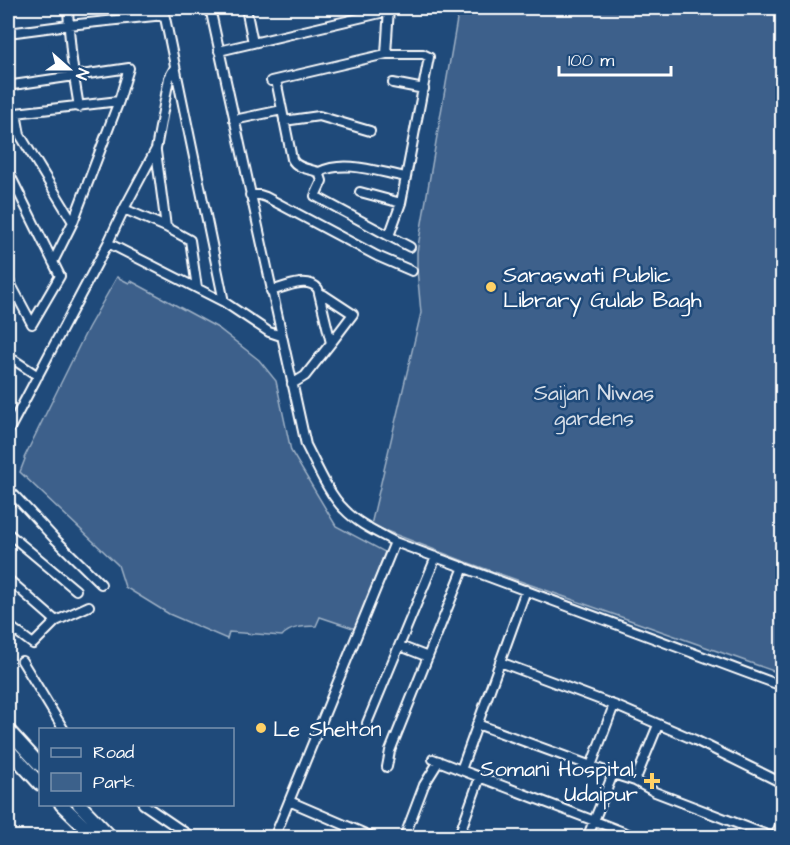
<svg xmlns="http://www.w3.org/2000/svg" width="790" height="845" viewBox="0 0 790 845" font-family="'Architects Daughter',sans-serif">
  <style>
    .green { fill: #3c618b; stroke: #9eb0c5; stroke-width: 1.5 }
    .lines { fill: none; stroke-linecap: round; stroke-linejoin: round }
    .minor-casing { stroke: #fff; stroke-width: 12 }
    .primary-casing { stroke: #fff; stroke-width: 16 }
    .minor { stroke: #1f4a7a; stroke-width: 8 }
    .primary { stroke: #1f4a7a; stroke-width: 12 }
    .poi-dot { fill: #ffd166; stroke: #1f4a7a; stroke-width: 2 }
    .labels { text-anchor: middle; stroke-width: 5; stroke-linejoin: round; paint-order: stroke }
    .poi-label { font-size: 22px; fill: #fff; stroke: #1f4a7a; text-anchor: start }
    .park-label { font-size: 22px; fill: #d8dfe8; stroke: #1f4a7a }
  </style>
  <rect width="100%" height="100%" fill="#1f4a7a"/>
  <filter id="ink" filterUnits="userSpaceOnUse"><feTurbulence type="fractalNoise" baseFrequency=".0167" numOctaves="2"/><feDisplacementMap in="SourceGraphic" scale="12" xChannelSelector="R" yChannelSelector="G"/><feConvolveMatrix kernelMatrix="1 2 1 2 8 2 1 2 1" color-interpolation-filters="sRGB"/></filter>
  <g filter="url(#ink)">
    <!-- green -->
    <path class="green" d="M459,8h323v666l-316,-112 -95,-37 50,-212 -4,-44v-17z
      M117,277l12,6 2,-2 87,47 41,32 17,21 15,70 45,75 49,26 -29,77 -36,-12 -4,9c-13,0 -26,1 -34,10l-53,-4 -2,7 -58,-25 -44,-27 -7,-22 -98,-93 5,-13 -1,-1 64,-130z"/>
    <g class="lines">
      <!-- minor casing -->
      <g class="minor-casing">
        <path id="minor" d="M68,8c1,33 5,66 11,99
          M163,8l61,294 45,30 12,4
          M210,8l96,437c10,19 23,50 38,64 14,15 33,23 51,33l387,144
          M246,8l7,35
          M8,33l61,-8 95,-10
          M219,51l170,-40
          M386,54l3,-46
          M276,80l16,79c4,9 17,10 27,13 26,-13 59,0 87,5
          M271,81l115,-27h37l6,3 -28,146 -12,33 -74,-40 7,-15 -3,-9
          M393,83l31,6
          M8,87l5,-2 116,-17 -10,33 -46,121 -53,-87 -4,-22
          M8,109l8,4 103,-12
          M234,120l48,-10
          M284,121l35,-5 51,15
          M156,151l10,76 24,13 7,48
          M8,171l52,105 -28,48 -24,-45
          M360,192l41,11
          M250,195h10l6,2 111,59 35,15
          M124,209l42,18
          M389,236l21,11
          M108,243l16,-34 32,-60 13,-71 6,-11
          M53,262l20,-40
          M271,291c14,-4 37,-15 47,-2l13,54 -26,33 -13,8
          M319,293l5,2 29,19 -22,29
          M8,356l30,20
          M8,432l100,-189 116,59
          M8,489l7,7 -7,9
          M15,496l39,42 47,46
          M8,533l68,57
          M8,579l48,42
          M526,590l-26,72 114,43 -23,61
          M8,625l25,19 23,-23 33,-15
          M400,646l28,11
          M22,661l42,69
          M500,662l-39,108 178,68
          M614,705l81,35 87,43
          M367,723l69,-166
          M477,724l136,50 -26,64
          M433,759l28,11
          M387,767l3,-16 74,-184
          M613,774l22,7 20,11 120,46 7,-18
          M635,781l23,-56
          M289,801l86,37
          M143,804l50,34
          M460,831l17,7
          M274,838l121,-296
          M404,838l20,-53 15,-24
          M458,838l22,-61"/>
      </g>
      <!-- primary casing -->
      <g class="primary-casing">
        <path id="primary" d="M8,730l32,35
          M8,749l32,35
          M61,804l35,34
          M79,804l33,34"/>
      </g>
      <!-- minor -->
      <use href="#minor" class="minor"/>
      <!-- primary -->
      <use href="#primary" class="primary"/>
    </g>
  </g>
  <!-- markers -->
  <g class="poi-dot">
    <circle cx="491" cy="287" r="6"/>
    <circle cx="261" cy="728" r="6"/>
    <path d="M649 772h6v6h6v6h-6v6h-6v-6h-6v-6h6z"/>
  </g>
  <g class="labels">
    <!-- poi labels -->
    <g class="poi-label">
      <text x="503" y="282">Saraswati Public<tspan x="503" dy="25">Library Gulab Bagh</tspan></text>
      <text x="273" y="736">Le Shelton</text>
      <text x="638" y="776" text-anchor="end">Somani Hospital,<tspan x="638" dy="25">Udaipur</tspan></text>
    </g>
    <!-- park labels -->
    <g class="park-label">
      <text x="594" y="400">Saijan Niwas<tspan x="594" dy="25">gardens</tspan></text>
    </g>
  </g>
  <!-- margin -->
  <rect width="790" height="845" fill="none" stroke="#1f4a7a" stroke-width="30"/>
  <rect x="15" y="15" width="760" height="815" fill="none" stroke="#fff" stroke-width="2" filter="url(#ink)"/>
  <!-- legend -->
  <rect x="39" y="728" width="195" height="78" fill="#1f4a7a" stroke="#7992af" stroke-width="1.5"/>
  <rect x="51" y="748" width="30" height="9" fill="#1f4a7a" stroke="#7992af" stroke-width="1.5"/>
  <text x="93" y="758" font-size="18" fill="#ffffff">Road</text>
  <rect x="51" y="773" width="30" height="18" fill="#3c618b" stroke="#7992af" stroke-width="1.5"/>
  <text x="93" y="788" font-size="18" fill="#ffffff">Park</text>
  <!-- north arrow -->
  <g transform="translate(69 69) rotate(111)" stroke="#1f4a7a" stroke-width="4.5" paint-order="stroke">
  <path d="M0-4.5L10 22L0 15L-10 22Z" fill="#ffffff"/>
  <text y="-9" font-size="16" font-weight="bold" text-anchor="middle" fill="#ffffff">N</text>
  </g>
  <!-- scale -->
  <path d="M559 66v9h112v-9" fill="none" stroke="#ffffff" stroke-width="3"/>
  <text x="568" y="66" font-size="18" fill="#ffffff" stroke="#1f4a7a" stroke-width="4.5" paint-order="stroke">100 m</text>
</svg>
